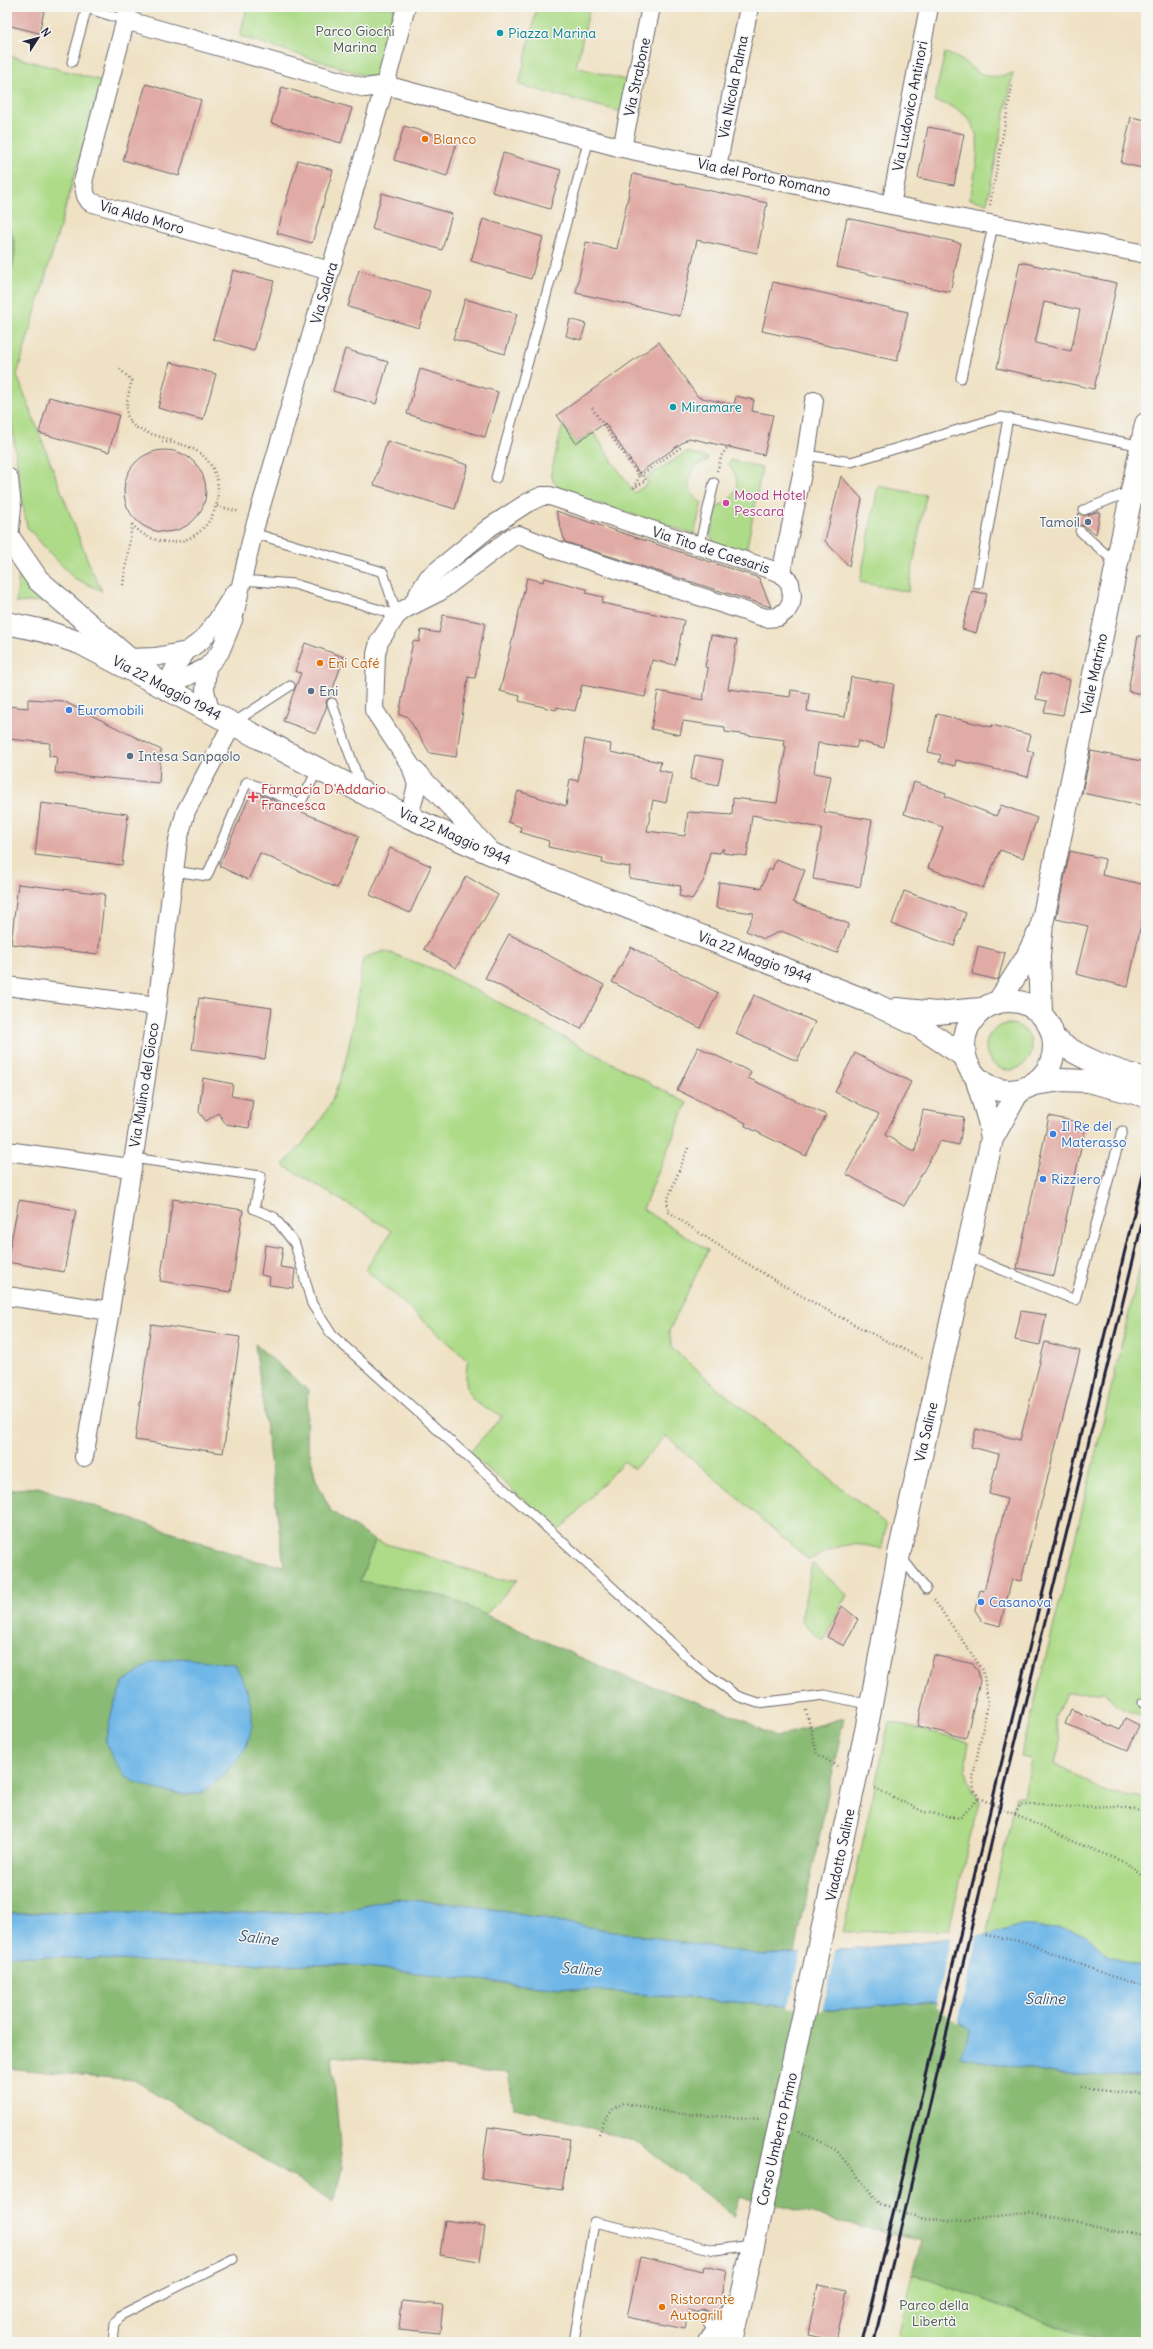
<svg xmlns="http://www.w3.org/2000/svg" width="1153" height="2349" viewBox="0 0 1153 2349" font-family="Delius,sans-serif">
  <style>
    .green { fill: #addb88; stroke: #687e62 }
    .forest { fill: #8abb74; stroke: #566e58; fill-rule: evenodd }
    .water { fill: #6fb7e7; stroke: #486c91 }
    .pier { fill: #efe1c3 }
    .building { fill: #e1aba5; fill-rule: evenodd }
    .lines { fill: none; stroke-linecap: round; stroke-linejoin: round }
    .service-casing { stroke: #6a656b; stroke-width: 11 }
    .minor-casing { stroke: #6a656b; stroke-width: 20 }
    .tertiary-casing { stroke: #6a656b; stroke-width: 24 }
    .primary-casing { stroke: #6a656b; stroke-width: 24 }
    .motorway-casing { stroke: #6a656b; stroke-width: 24 }
    .path { stroke: #6a656b; stroke-width: 2.5; stroke-dasharray: 1 3; stroke-linecap: butt }
    .service { stroke: #fff; stroke-width: 9 }
    .minor { stroke: #fff; stroke-width: 18 }
    .tertiary { stroke: #fff; stroke-width: 22 }
    .primary { stroke: #fff; stroke-width: 22 }
    .motorway { stroke: #fff; stroke-width: 22 }
    .rail { stroke: #22223b; stroke-width: 3 }
    .primary-bridge-casing { stroke: #6a656b; stroke-width: 24; stroke-linecap: butt }
    .path-bridge { stroke: #6a656b; stroke-width: 2.5; stroke-dasharray: 1 3; stroke-linecap: butt }
    .primary-bridge { stroke: #fff; stroke-width: 22 }
    .culture-dot { fill: #0f9aa8; stroke: #f6f6f2; stroke-width: 1.5 }
    .food-dot { fill: #e8710a; stroke: #f6f6f2; stroke-width: 1.5 }
    .hotel-dot { fill: #d1479c; stroke: #f6f6f2; stroke-width: 1.5 }
    .service-dot { fill: #5c6f8a; stroke: #f6f6f2; stroke-width: 1.5 }
    .shop-dot { fill: #3f7fe0; stroke: #f6f6f2; stroke-width: 1.5 }
    .health-dot { fill: #e0444e; stroke: #f6f6f2; stroke-width: 1.5 }
    .labels { text-anchor: middle; stroke-width: 3; stroke-linejoin: round; paint-order: stroke }
    .park-label { font-size: 14px; fill: #4c5a52; stroke: #f6f6f2 }
    .culture-label { font-size: 14px; fill: #0d838f; stroke: #f6f6f2; text-anchor: start }
    .street-label { font-size: 14px; fill: #22223b; stroke: #f6f6f2 }
    .food-label { font-size: 14px; fill: #c56008; stroke: #f6f6f2; text-anchor: start }
    .hotel-label { font-size: 14px; fill: #b23c85; stroke: #f6f6f2; text-anchor: start }
    .service-label { font-size: 14px; fill: #4e5e75; stroke: #f6f6f2; text-anchor: start }
    .shop-label { font-size: 14px; fill: #366cbe; stroke: #f6f6f2; text-anchor: start }
    .health-label { font-size: 14px; fill: #be3a42; stroke: #f6f6f2; text-anchor: start }
    .water-label { font-size: 15px; font-style: italic; fill: #3d5677; stroke: #f6f6f2 }
  </style>
  <rect width="100%" height="100%" fill="#f6f6f2"/>
  <filter id="ink" filterUnits="userSpaceOnUse"><feTurbulence type="fractalNoise" baseFrequency=".025" numOctaves="2"/><feDisplacementMap in="SourceGraphic" scale="8" xChannelSelector="R" yChannelSelector="G"/><feConvolveMatrix kernelMatrix="1 2 1 2 8 2 1 2 1" color-interpolation-filters="sRGB"/></filter>
  <filter id="wash" filterUnits="userSpaceOnUse"><feTurbulence type="fractalNoise" baseFrequency=".012" numOctaves="4" result="noise"/><feDisplacementMap in="SourceGraphic" scale="16" xChannelSelector="R" yChannelSelector="G"/><feGaussianBlur stdDeviation="0.9" result="paint"/><feColorMatrix in="noise" values="0 0 0 0 0 0 0 0 0 0 0 0 0 0 0 0 0 1.4 0 .05"/><feComposite in="paint" operator="in"/></filter>
  <g filter="url(#wash)">
    <rect width="100%" height="100%" fill="#efe1c3"/>
    <!-- green -->
    <path class="green" d="M247,7h147l-1,3 3,1 -20,68 -136,-43z
      M537,7h53l-14,60 53,14 -7,31 -103,-27z
      M945,53c32,9 27,32 68,20l-26,130 -17,-4c8,-45 22,-85 -36,-98z
      M7,55l95,26 -85,294 74,194 11,22 -28,-13 -25,-26 -22,-25 -5,-27 -15,-110z
      M563,424l13,19 17,-11 41,61 14,-9 -2,-6 40,-26 22,6 -1,3c-22,6 -24,31 -5,42l-8,31 -131,-42 -10,-11 -2,-8z
      M730,460l32,8 -16,84 -31,-9 -5,-7 7,-29c18,-8 28,-24 12,-41z
      M878,486l48,9 -18,97 -48,-10z
      M19,573l25,28 -28,2z
      M385,951l54,20 248,132 -44,106 65,41 -39,81 3,17 48,42 166,134 -4,25c-35,-9 -42,-4 -73,11l-143,-124 -32,33 -10,-8 -64,69 -91,-77 33,-37c-31,-13 -41,-21 -34,-56l-103,-91 27,-38 -109,-66c18,-19 37,-40 48,-63 20,-43 25,-98 32,-144z
      M986 1047a23 23 0 1 1 46 0a23 23 0 1 1-46 0Z
      M1146,1241v475l-30,-10 -12,-14 -38,1 -11,25 6,24 -6,21 49,29 42,6v169l-38,-10 -23,-23 -99,1 30,-140 8,1 8,-37 -11,-3 47,-187z
      M375,1541l47,13 78,26h18l-33,35 -39,-18 -86,-16z
      M812,1563l35,32 -24,46 -22,-20z
      M889,1722l80,20c-6,31 -3,34 11,61l-9,30 -22,97 -106,2z
      M913,2274l188,68h-204z"/>
    <!-- forest -->
    <path class="forest" d="M7,223c12,21 9,37 0,59z
      M255,1344l53,46 -2,46 10,44 15,31 44,30 -15,40 86,16 167,75 123,44 39,21 69,-19 -49,234 -31,3 -170,-27 -130,-24 -70,-5 -57,14h-330v-423l31,-3 214,73 32,6zM123,1683l118,73 -40,38 -20,1 -34,-9 -42,-44 8,-35z
      M7,1955l174,8 167,2 167,19 317,26 101,-8 36,27 -8,28 99,18 86,1v266h-45l-188,-68 8,-33 -181,-45 -6,20 -93,-72 -89,-28 -38,-8 -6,-35 -176,-17 10,113 -9,33 -199,-122 -127,-12z"/>
    <!-- water -->
    <path class="water" d="M181,1658l54,6c16,32 26,59 6,91 -8,13 -28,29 -40,39 -20,1 -56,-4 -72,-16 -12,-8 -18,-24 -24,-36l8,-35 10,-24 28,-20z
      M394,1899l70,5 130,24 170,27 144,-11 78,-9 32,-10 40,3 27,6 24,23 37,10v109l-86,-1 -100,-18 9,-28 -36,-27 -101,8 -317,-26 -167,-19 -167,-2 -174,-8v-42h330z"/>
    <!-- pier -->
    <path class="pier" d="M978,1934l-20,89 -23,-17 16,-69z
      M836,1947l-14,64 -34,-3 13,-58z"/>
    <g id="blocks">
      <!-- building -->
      <path class="building" d="M7,7h38l-6,26 -32,-8z
        M146,84l55,16 -22,76 -56,-16z
        M282,87l70,21 -11,35 -70,-20z
        M1131,117l15,3v49l-25,-6z
        M404,126l53,15 -10,35 -53,-16z
        M928,127l36,7 -10,51 -36,-7z
        M503,153l58,17 -11,39 -58,-17z
        M298,160l35,10 -21,73 -35,-10z
        M633,174l134,29 -10,50 -60,-13 -17,76 -104,-23 10,-51 31,7z
        M382,193l70,21 -10,36 -70,-21z
        M847,218l114,25 -11,49 -113,-25z
        M483,219l60,18 -12,42 -60,-18z
        M1020,262l97,21 -23,106 -97,-21zM1044,302l36,8 -9,41 -36,-8z
        M233,270l41,11 -20,70 -41,-12z
        M359,270l71,21 -11,37 -71,-21z
        M773,282l135,30 -11,49 -135,-30z
        M465,299l52,15 -12,40 -52,-15z
        M570,319l16,5 -5,16 -15,-4z
        M659,342l39,55 36,8 2,-9 18,4 -2,11 21,4 -9,40 -75,-17 -50,35 -34,-50 -29,20 -19,-28z
        M345,349l43,13 -12,42 -43,-13z
        M170,362l46,12 -13,46 -45,-12z
        M420,369l78,23 -13,45 -78,-23z
        M49,397l70,18 -10,37 -70,-19z
        M387,441l81,24 -13,44 -81,-24z
        M124 491a41 41 0 1 1 82 0a41 41 0 1 1-82 0Z
        M841,476l21,23 -13,67 -24,-25z
        M556,511l203,67 12,29 -206,-65z
        M1096,512h4l-4,22 -14,-9 -6,1 3,-13 5,3z
        M527,578l16,4 1,-4 43,11 -1,4 17,4 -1,6 82,17 -9,45 -23,-5 -7,37 -63,-12 -7,26 -18,-4 -1,3 -37,-9 1,-5 -20,-5z
        M972,591l15,3 -11,39 -14,-4z
        M443,615l42,8 -10,55 -7,-1 -12,80 -26,-4 -23,-37 -8,-1 14,-74 6,1 2,-12 18,3z
        M711,635l26,5 -9,49 62,8 1,-7 18,3 -2,18 38,6 6,-40 43,7 -10,64 -26,-7 -2,7 -38,-5 -4,30 17,3 -7,36 48,8 -12,67 -47,-8 9,-51 -70,-13 -5,41 -24,-3v-5l-3,5 -10,-1 -6,28 -12,19 -13,-3 2,-10 -52,-8 1,-11 -28,-4 1,-5 -55,-11 1,-6 -29,-9 1,-5 -13,-5 10,-31 48,15 4,-27 8,2 7,-42 26,5 -1,8 51,10 -2,8 13,3 -6,30 -13,-3 -6,31 38,5 3,-24 44,3 1,-17 44,5 9,-57h-2l1,-6 -60,-8v-5l-42,-6 -3,14 -29,-6 7,-38 45,9 5,-32 -3,-1z
        M1138,636h8v59l-18,-4z
        M305,643l39,14 -14,40 -4,4 1,5 -11,27 -33,-12 18,-48 -6,-2z
        M1041,673l29,7 -7,35 -19,-3 3,-11 -11,-2z
        M28,699l35,2 98,49 -2,33 -104,-10 2,-16 -8,-1 1,-13 -43,-4v-33l21,2z
        M937,714l54,13 1,-2 39,10 -4,15 7,2 -6,25 -72,-17 -1,6 -16,-4 2,-7 -13,-3z
        M1091,751l55,11v44l-64,-13z
        M695,755l28,5 -5,25 -28,-6z
        M914,782l32,11 -1,3 51,20 5,-11 36,13 -14,40 -23,-8 -17,38 -55,-20 15,-41 -39,-13z
        M252,791l107,45 -22,52 -77,-35 -12,27 -29,-14z
        M41,803l87,11 -6,51 -87,-10z
        M390,848l41,18 -21,47 -40,-18z
        M1070,851l35,8 -3,16 44,10v15l-18,87 -52,-13 12,-48 -32,-7z
        M776,859l29,11 -12,32 56,22 -12,29 -56,-22 -17,8 -18,-8 8,-18 -38,-5 3,-26 42,6 8,-19 3,1z
        M466,876l32,19 -42,73 -32,-19z
        M18,884l87,10 -7,60 -87,-10z
        M904,891l62,22 -12,33 -62,-22z
        M509,934l95,51 -23,44 -96,-51z
        M978,946l27,7 -7,27 -26,-6z
        M631,947l87,46 -18,35 -88,-46z
        M754,995l61,27 -18,39 -61,-27z
        M199,998l73,10 -7,51 -73,-10z
        M698,1047l53,25 -3,6 78,37 -20,41 -61,-30 1,-3 -69,-33z
        M855,1053l56,29 -26,53 30,17 8,-42 41,7 -5,28 -19,-4 -36,65 -58,-32 33,-60 -44,-22z
        M203,1078l30,6 -2,12 22,4 -4,28 -23,-4 -8,-11 -12,8 -7,-9z
        M1049,1116l37,8 -32,152 -37,-8z
        M173,1199l70,11 -12,82 -71,-11z
        M19,1200l57,10 -12,62 -57,-10z
        M265,1245l18,3 -3,19 15,2 -2,19 -24,-3 1,-8 -9,-2z
        M1021,1311l25,4 -6,30 -25,-5z
        M151,1324l89,13 -17,116 -88,-13z
        M1045,1342l35,9 -59,230 -9,-2 -12,47 -18,-5 -7,-11 5,-20 4,1 23,-92 -18,-5 10,-40 -28,-7 5,-18 44,11z
        M842,1606l16,13 -14,27 -17,-9z
        M934,1655l39,9 5,7 2,10 -14,57 -49,-12z
        M1071,1709l49,21 5,-12 14,7 -11,25 -63,-26z
        M488,2127l82,12 -8,51 -81,-12z
        M445,2220l40,6 -5,35 -40,-6z
        M640,2257l63,14 1,-5 23,5 -7,35 -6,9 -10,-6 -7,3 -9,-2 -4,19 -57,-12z
        M818,2285l29,6 -11,50 -28,-6z
        M402,2301l41,4 -3,28 -41,-4z"/>
    </g>
  </g>
  <g filter="url(#ink)">
    <use href="#blocks" fill-opacity="0" stroke="#6a656b" stroke-width="1"/>
    <g class="lines">
      <!-- service casing -->
      <g class="service-casing">
        <path id="service" d="M86,8l39,12
          M72,62l15,-55
          M961,378l32,-153
          M806,455l45,7 150,-45 141,29
          M496,478l93,-339
          M1084,510l47,-19
          M1080,531l36,32
          M253,533l130,39 14,43
          M699,547l15,-64
          M242,580l52,4 103,31
          M978,584l30,-166
          M332,703l29,84
          M233,723l57,-37
          M174,871l33,5 40,-94 53,22 18,-35
          M132,1158l129,18 -7,33 20,8 21,27 17,60 20,31 252,226 114,106 39,29 21,7 67,-8 46,10
          M966,1255l109,45 47,-169
          M901,1557l25,32
          M1143,1703l3,-1
          M702,2315l13,18
          M113,2342l2,-18 6,-9 112,-56
          M574,2342l20,-120 121,28 37,-5"/>
      </g>
      <!-- minor casing -->
      <g class="minor-casing">
        <path id="minor" d="M129,7l-46,175 3,14 4,6 240,69
          M125,20l240,68 20,-3 237,63 269,57 255,49
          M622,148l29,-141
          M717,167l32,-160
          M891,205l38,-198
          M781,573l25,-118 8,-54
          M122,662l6,-4 27,-1 32,-6
          M207,667l-2,23 5,21
          M166,687l41,-20 13,-15 13,-32 20,-87 132,-448 21,-78
          M166,687l10,-22 11,-14 15,-11 16,-21 16,-26
          M413,768l80,85
          M409,817l8,-32 -6,-19 -37,-56 2,-56 3,-12 18,-27 8,-6 34,-17 73,-55 7,-2 38,15 209,68 12,-1 9,-7 4,-7 1,-7 -2,-13 -9,-10 -231,-77h-8l-15,7 -37,24 -62,51 -15,25
          M7,986l150,20
          M7,1151l123,17
          M7,1296l103,15
          M84,1457l26,-146 47,-305 21,-166 8,-29 47,-88"/>
      </g>
      <!-- tertiary casing -->
      <g class="tertiary-casing">
        <path id="tertiary" d="M1054,1039c29,21 58,31 92,40
          M1033,1084l28,-4 27,1 58,15"/>
      </g>
      <!-- primary casing -->
      <g class="primary-casing">
        <path id="primary" d="M7,623l37,8 36,12 329,174 85,38 378,148 45,22 47,31
          M964 1046a45 45 0 1 1 90 0a45 45 0 1 1-90 0Z
          M999,1001l27,-42 11,-23
          M897,1009l39,4 45,-4
          M1041,1013l-2,-57 3,-32 104,-500
          M976,1077l13,44 3,18
          M867,1726l32,-172 93,-415 27,-49
          M710,2342l26,-37
          M732,2342l25,-115"/>
      </g>
      <!-- motorway casing -->
      <g class="motorway-casing">
        <path id="motorway" d="M7,479l3,28 -3,32
          M7,535l31,45 90,78 38,29"/>
      </g>
      <!-- path -->
      <path class="path" d="M990,205l22,-119
        M120,369l12,12c-15,49 2,47 42,60
        M592,408l47,68 44,-30
        M717,471l5,-16 5,-7
        M217,506l23,6
        M132,524c7,9 17,14 28,17 67,13 87,-100 0,-99
        M123,585l9,-60
        M688,1148l-21,53 2,11c80,56 165,105 253,146
        M934,1600l49,70 5,33 -15,74 1,12 5,9 91,42 56,23 20,15
        M806,1710l11,44 20,12
        M875,1788l49,24 36,6 19,-20
        M1015,1814l5,-8 20,-2 32,3 46,-1 28,6
        M986,1935l39,7 85,34 36,10
        M1081,2088l65,7
        M799,2131l37,19 45,55 44,14 43,2 61,-10 117,26
        M599,2134l5,-13 10,-13 10,-5 47,10 89,6"/>
      <!-- service -->
      <use href="#service" class="service"/>
      <!-- minor -->
      <use href="#minor" class="minor"/>
      <!-- tertiary -->
      <use href="#tertiary" class="tertiary"/>
      <!-- primary -->
      <use href="#primary" class="primary"/>
      <!-- motorway -->
      <use href="#motorway" class="motorway"/>
      <!-- rail -->
      <path class="rail" d="M862,2342l284,-1179
        M874,2342l130,-553 142,-582"/>
      <!-- primary-bridge casing -->
      <g class="primary-bridge-casing">
        <path id="primary-bridge" d="M757,2227l110,-501"/>
      </g>
      <!-- path-bridge -->
      <path class="path-bridge" d="M639,476l-5,12 12,-8 -6,-8"/>
      <!-- primary-bridge -->
      <use href="#primary-bridge" class="primary-bridge"/>
    </g>
  </g>
  <!-- markers -->
  <g class="culture-dot">
    <circle cx="500" cy="33" r="4"/>
    <circle cx="673" cy="407" r="4"/>
  </g>
  <g class="food-dot">
    <circle cx="425" cy="139" r="4"/>
    <circle cx="320" cy="663" r="4"/>
    <circle cx="662" cy="2307" r="4"/>
  </g>
  <circle class="hotel-dot" cx="726" cy="503" r="4"/>
  <g class="service-dot">
    <circle cx="1088" cy="522" r="4"/>
    <circle cx="311" cy="691" r="4"/>
    <circle cx="130" cy="756" r="4"/>
  </g>
  <g class="shop-dot">
    <circle cx="69" cy="710" r="4"/>
    <circle cx="1053" cy="1134" r="4"/>
    <circle cx="1043" cy="1179" r="4"/>
    <circle cx="981" cy="1602" r="4"/>
  </g>
  <path class="health-dot" d="M251 791h4v4h4v4h-4v4h-4v-4h-4v-4h4z"/>
  <g class="labels">
    <!-- park labels -->
    <g class="park-label">
      <text x="355" y="36">Parco Giochi<tspan x="355" dy="16">Marina</tspan></text>
      <text x="934" y="2310">Parco della<tspan x="934" dy="16">Libertà</tspan></text>
    </g>
    <!-- culture labels -->
    <g class="culture-label">
      <text x="508" y="38">Piazza Marina</text>
      <text x="681" y="412">Miramare</text>
    </g>
    <!-- street labels -->
    <g class="street-label">
      <text transform="translate(637 77) rotate(-78)" y="5">Via Strabone</text>
      <text transform="translate(733 87) rotate(-79)" y="5">Via Nicola Palma</text>
      <text transform="translate(910 106) rotate(-79)" y="5">Via Ludovico Antinori</text>
      <text transform="translate(764 177) rotate(12)" y="5">Via del Porto Romano</text>
      <text transform="translate(142 217) rotate(16)" y="5">Via Aldo Moro</text>
      <text transform="translate(324 293) rotate(-74)" y="5">Via Salara</text>
      <text transform="translate(711 550) rotate(18)" y="5">Via Tito de Caesaris</text>
      <text transform="translate(1094 674) rotate(-78)" y="5">Viale Matrino</text>
      <text transform="translate(167 688) rotate(28)" y="5">Via 22 Maggio 1944</text>
      <text transform="translate(455 836) rotate(24)" y="5">Via 22 Maggio 1944</text>
      <text transform="translate(755 957) rotate(21)" y="5">Via 22 Maggio 1944</text>
      <text transform="translate(144 1085) rotate(-81)" y="5">Via Mulino del Gioco</text>
      <text transform="translate(926 1432) rotate(-77)" y="5">Via Saline</text>
      <text transform="translate(840 1855) rotate(-78)" y="5">Viadotto Saline</text>
      <text transform="translate(777 2139) rotate(-77)" y="5">Corso Umberto Primo</text>
    </g>
    <!-- food labels -->
    <g class="food-label">
      <text x="433" y="144">Blanco</text>
      <text x="328" y="668">Eni Café</text>
      <text x="670" y="2304">Ristorante<tspan x="670" dy="16">Autogrill</tspan></text>
    </g>
    <!-- hotel labels -->
    <g class="hotel-label">
      <text x="734" y="500">Mood Hotel<tspan x="734" dy="16">Pescara</tspan></text>
    </g>
    <!-- service labels -->
    <g class="service-label">
      <text x="1080" y="527" text-anchor="end">Tamoil</text>
      <text x="319" y="696">Eni</text>
      <text x="138" y="761">Intesa Sanpaolo</text>
    </g>
    <!-- shop labels -->
    <g class="shop-label">
      <text x="77" y="715">Euromobili</text>
      <text x="1061" y="1131">Il Re del<tspan x="1061" dy="16">Materasso</tspan></text>
      <text x="1051" y="1184">Rizziero</text>
      <text x="989" y="1607">Casanova</text>
    </g>
    <!-- health labels -->
    <g class="health-label">
      <text x="261" y="794">Farmacia D'Addario<tspan x="261" dy="16">Francesca</tspan></text>
    </g>
    <!-- water labels -->
    <g class="water-label">
      <text transform="translate(258 1938) rotate(6)" y="5">Saline</text>
      <text transform="translate(581 1969) rotate(3)" y="5">Saline</text>
      <text x="1045" y="2004">Saline</text>
    </g>
  </g>
  <!-- margin -->
  <rect width="1153" height="2349" fill="none" stroke="#f6f6f2" stroke-width="24"/>
  <!-- north arrow -->
  <g transform="translate(38 38) rotate(54)" stroke="#f6f6f2" stroke-width="3" paint-order="stroke">
  <path d="M0-3L7 15L0 10L-7 15Z" fill="#22223b"/>
  <text y="-6" font-size="11" font-weight="bold" text-anchor="middle" fill="#22223b">N</text>
  </g>
</svg>
